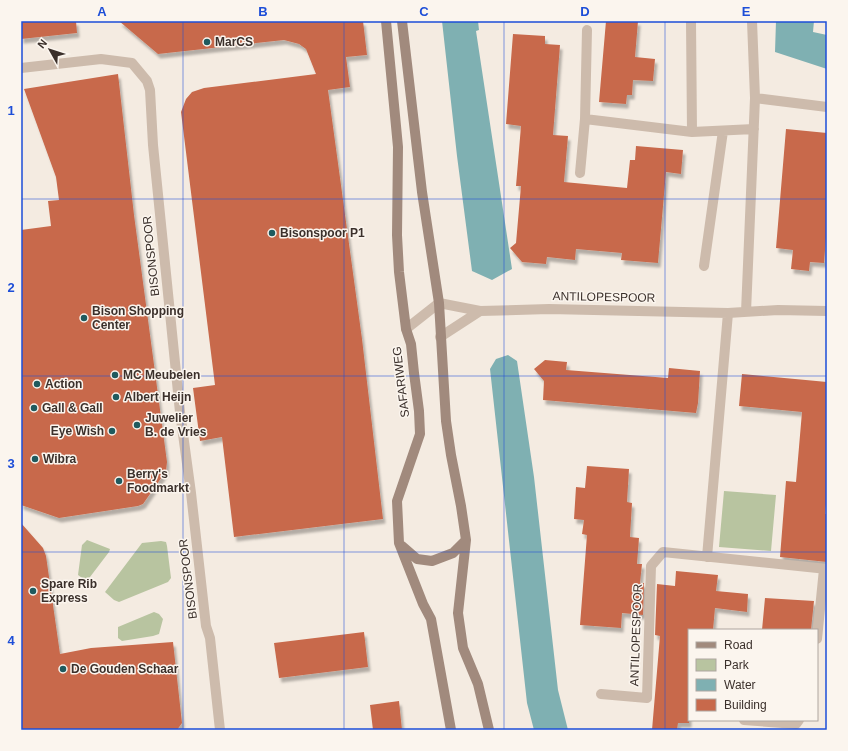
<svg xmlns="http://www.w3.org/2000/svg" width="848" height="751" viewBox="0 0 848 751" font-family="Arial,sans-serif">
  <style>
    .green { fill: #b8c4a0 }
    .water { fill: #7fb0b2 }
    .building { fill: #c8694b; filter: url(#shadow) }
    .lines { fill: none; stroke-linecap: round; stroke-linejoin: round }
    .street { stroke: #cdbbac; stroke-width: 10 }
    .secondary { stroke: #a18a7d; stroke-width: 10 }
    .grid { fill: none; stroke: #1d4ed8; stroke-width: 1; stroke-opacity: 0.55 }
    .poi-dot { fill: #1f5a5e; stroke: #fbf5ee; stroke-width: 1.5 }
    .labels { text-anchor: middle; stroke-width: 3; stroke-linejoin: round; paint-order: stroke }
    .poi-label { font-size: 12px; font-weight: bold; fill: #3b302b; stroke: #fbf5ee; text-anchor: start }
    .street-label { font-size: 12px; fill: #3b302b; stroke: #fbf5ee }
    .neatline { fill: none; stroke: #1d4ed8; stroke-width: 1.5 }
    .grid-label { font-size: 13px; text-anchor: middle; font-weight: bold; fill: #1d4ed8 }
  </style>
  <defs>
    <filter id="shadow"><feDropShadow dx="2.5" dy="4.5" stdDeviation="1" flood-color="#0004"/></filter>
  </defs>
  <rect width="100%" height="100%" fill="#f4ebe1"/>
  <!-- green -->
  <path class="green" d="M724,491l52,4 -5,56 -52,-4z
    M87,540l23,9 -1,3 -19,25 -5,3 -7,-5 4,-30z
    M161,541l5,1 1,4 4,32 -3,4 -49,20 -5,-2 -9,-8 37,-49z
    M154,612l5,2 4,5 -4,15 -6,2 -31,5 -4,-3v-11z"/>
  <!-- water -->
  <path class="water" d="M442,21h36l1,9 -3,1 36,238 -20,11 -20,-9 -15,-115z
    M776,21h38l-1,11 14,3v34l-52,-17z
    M508,355l9,6 17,116 24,213 10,40h-34l-7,-27 -37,-334 6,-10z"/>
  <!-- building -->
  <path class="building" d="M21,21h55l1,12 -56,6z
    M119,21h244l4,34 -21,2 4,30 -22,3 34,249 21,180 -149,18 -12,-100 -22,4 -7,-53 22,-3 -34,-273 5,-13 6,-7 12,-4 112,-14 -10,-25 -7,-5 -15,-4 -126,14z
    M606,21h32l-3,36 20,2 -2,22 -20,-1 -1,15h-5l-1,9 -27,-2z
    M513,34l32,2v8l15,1 -7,90 15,1 -4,46 63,6 3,-28h5l1,-14 47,4 -2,24 -15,-2 -8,91 -37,-3 1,-7 -46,-4 -1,11 -28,-3 -1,7 -24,-2 -12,-14 6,-5 5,-57h-5l5,-60 -15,-2z
    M118,74l16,141 33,247 -1,9 -23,33 -5,2 -79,12 -38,-13v-275l30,-4 -3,-25 11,-1 -3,-23 -32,-88z
    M786,129l41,4v91l-3,39 -14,-1 -1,9 -18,-2 2,-19 -17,-2z
    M545,360l22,2 -1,8 102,8 1,-10 31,3 -2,32 -2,10 -153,-13 1,-19 -10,-12z
    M742,374l85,8v112l-2,20h2v48l-47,-5 6,-76 10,1 6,-70 -63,-6z
    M587,466l42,3 -2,33 5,1 -2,34 9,1 -2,26h5l-2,19h4l-1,32 -21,-2 -1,15 -41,-3 7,-90 -5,-1 2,-14 -10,-1 2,-32 9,1z
    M21,523l22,25 3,8 14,98 31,-6 82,-6 9,81 -5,7h-156z
    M676,571l42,4 -2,16 32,3 -1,18 -32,-4 -2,22h-24v93h-11l-1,7h-25l8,-94 -5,-1 2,-51 18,2z
    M765,598l49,3 -3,29h-49z
    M364,632l4,35 -89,11 -5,-35z
    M399,701l3,29h-29l-3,-25z"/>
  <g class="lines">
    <!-- street -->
    <path class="street" d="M691,21l1,111
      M21,68l80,-9 31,4 15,18 3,9 3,55 27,267 11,81 15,133 4,12 10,92
      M755,98l72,9
      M585,119l107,13 62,-3
      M580,173l5,-54 2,-89
      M704,266l19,-135
      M746,312l9,-214 -3,-77
      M406,329l33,-26 41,8 69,-2 179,4 50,-3 49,1
      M440,337l40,-26
      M707,557l21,-244
      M817,639l7,-70
      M601,694l46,4 4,-132 12,-14 164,17
      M744,720l52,4 3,-4"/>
    <!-- secondary -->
    <path class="secondary" d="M386,21l12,126 -1,88 2,37 7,57 5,15 3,29 5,38 1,23 -23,67 2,42 24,61 8,15 20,111
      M402,21l20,171 17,111 7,118 5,34 10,51 5,34 -8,73 5,35 15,36 11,46
      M402,546l15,13 15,2 21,-8 13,-13"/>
  </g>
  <!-- grid -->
  <path class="grid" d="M183,21v709M344,21v709M504,21v709M665,21v709M21,199h806M21,376h806M21,552h806"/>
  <!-- markers -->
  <g class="poi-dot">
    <circle cx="207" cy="42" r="4"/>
    <circle cx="272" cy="233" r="4"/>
    <circle cx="84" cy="318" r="4"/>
    <circle cx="115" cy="375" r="4"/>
    <circle cx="37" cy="384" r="4"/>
    <circle cx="116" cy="397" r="4"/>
    <circle cx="34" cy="408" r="4"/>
    <circle cx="137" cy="425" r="4"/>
    <circle cx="112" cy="431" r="4"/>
    <circle cx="35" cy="459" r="4"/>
    <circle cx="119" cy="481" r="4"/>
    <circle cx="33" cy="591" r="4"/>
    <circle cx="63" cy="669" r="4"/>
  </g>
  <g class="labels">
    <!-- poi labels -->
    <g class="poi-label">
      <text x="215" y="46">MarCS</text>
      <text x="280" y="237">Bisonspoor P1</text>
      <text x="92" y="315">Bison Shopping<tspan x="92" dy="14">Center</tspan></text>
      <text x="123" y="379">MC Meubelen</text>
      <text x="45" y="388">Action</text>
      <text x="124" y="401">Albert Heijn</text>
      <text x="42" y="412">Gall &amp; Gall</text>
      <text x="145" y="422">Juwelier<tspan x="145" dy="14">B. de Vries</tspan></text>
      <text x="104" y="435" text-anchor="end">Eye Wish</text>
      <text x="43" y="463">Wibra</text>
      <text x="127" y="478">Berry's<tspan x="127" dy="14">Foodmarkt</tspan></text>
      <text x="41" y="588">Spare Rib<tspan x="41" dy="14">Express</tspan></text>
      <text x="71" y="673">De Gouden Schaar</text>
    </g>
    <!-- street labels -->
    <g class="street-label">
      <text transform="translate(151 256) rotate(-96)" y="4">BISONSPOOR</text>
      <text transform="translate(604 297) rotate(1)" y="4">ANTILOPESPOOR</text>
      <text transform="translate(401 382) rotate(-97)" y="4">SAFARIWEG</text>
      <text transform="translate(188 579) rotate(-97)" y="4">BISONSPOOR</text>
      <text transform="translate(636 635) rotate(-88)" y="4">ANTILOPESPOOR</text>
    </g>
  </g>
  <!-- border -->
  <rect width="848" height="751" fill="none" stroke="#fbf5ee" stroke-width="44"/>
  <!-- legend -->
  <rect x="688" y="629" width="130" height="92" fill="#fbf5ee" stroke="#aea6a0"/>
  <rect x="696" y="642" width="20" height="6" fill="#a18a7d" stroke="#aea6a0"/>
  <text x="724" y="649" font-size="12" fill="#3b302b">Road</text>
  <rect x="696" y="659" width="20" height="12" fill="#b8c4a0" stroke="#aea6a0"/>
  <text x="724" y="669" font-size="12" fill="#3b302b">Park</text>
  <rect x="696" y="679" width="20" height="12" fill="#7fb0b2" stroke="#aea6a0"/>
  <text x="724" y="689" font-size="12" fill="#3b302b">Water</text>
  <rect x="696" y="699" width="20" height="12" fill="#c8694b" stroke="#aea6a0"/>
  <text x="724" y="709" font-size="12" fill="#3b302b">Building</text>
  <!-- north arrow -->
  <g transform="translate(50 50) rotate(309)" stroke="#fbf5ee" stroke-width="3" paint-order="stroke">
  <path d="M0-3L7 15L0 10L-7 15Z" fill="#3b302b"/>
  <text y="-6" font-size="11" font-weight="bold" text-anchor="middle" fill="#3b302b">N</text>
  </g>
  <rect x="22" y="22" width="804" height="707" class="neatline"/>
  <g class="grid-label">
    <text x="102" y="16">A</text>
    <text x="263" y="16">B</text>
    <text x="424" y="16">C</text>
    <text x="585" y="16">D</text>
    <text x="746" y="16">E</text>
    <text x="11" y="115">1</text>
    <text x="11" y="292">2</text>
    <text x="11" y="468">3</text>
    <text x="11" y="645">4</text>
  </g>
</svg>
